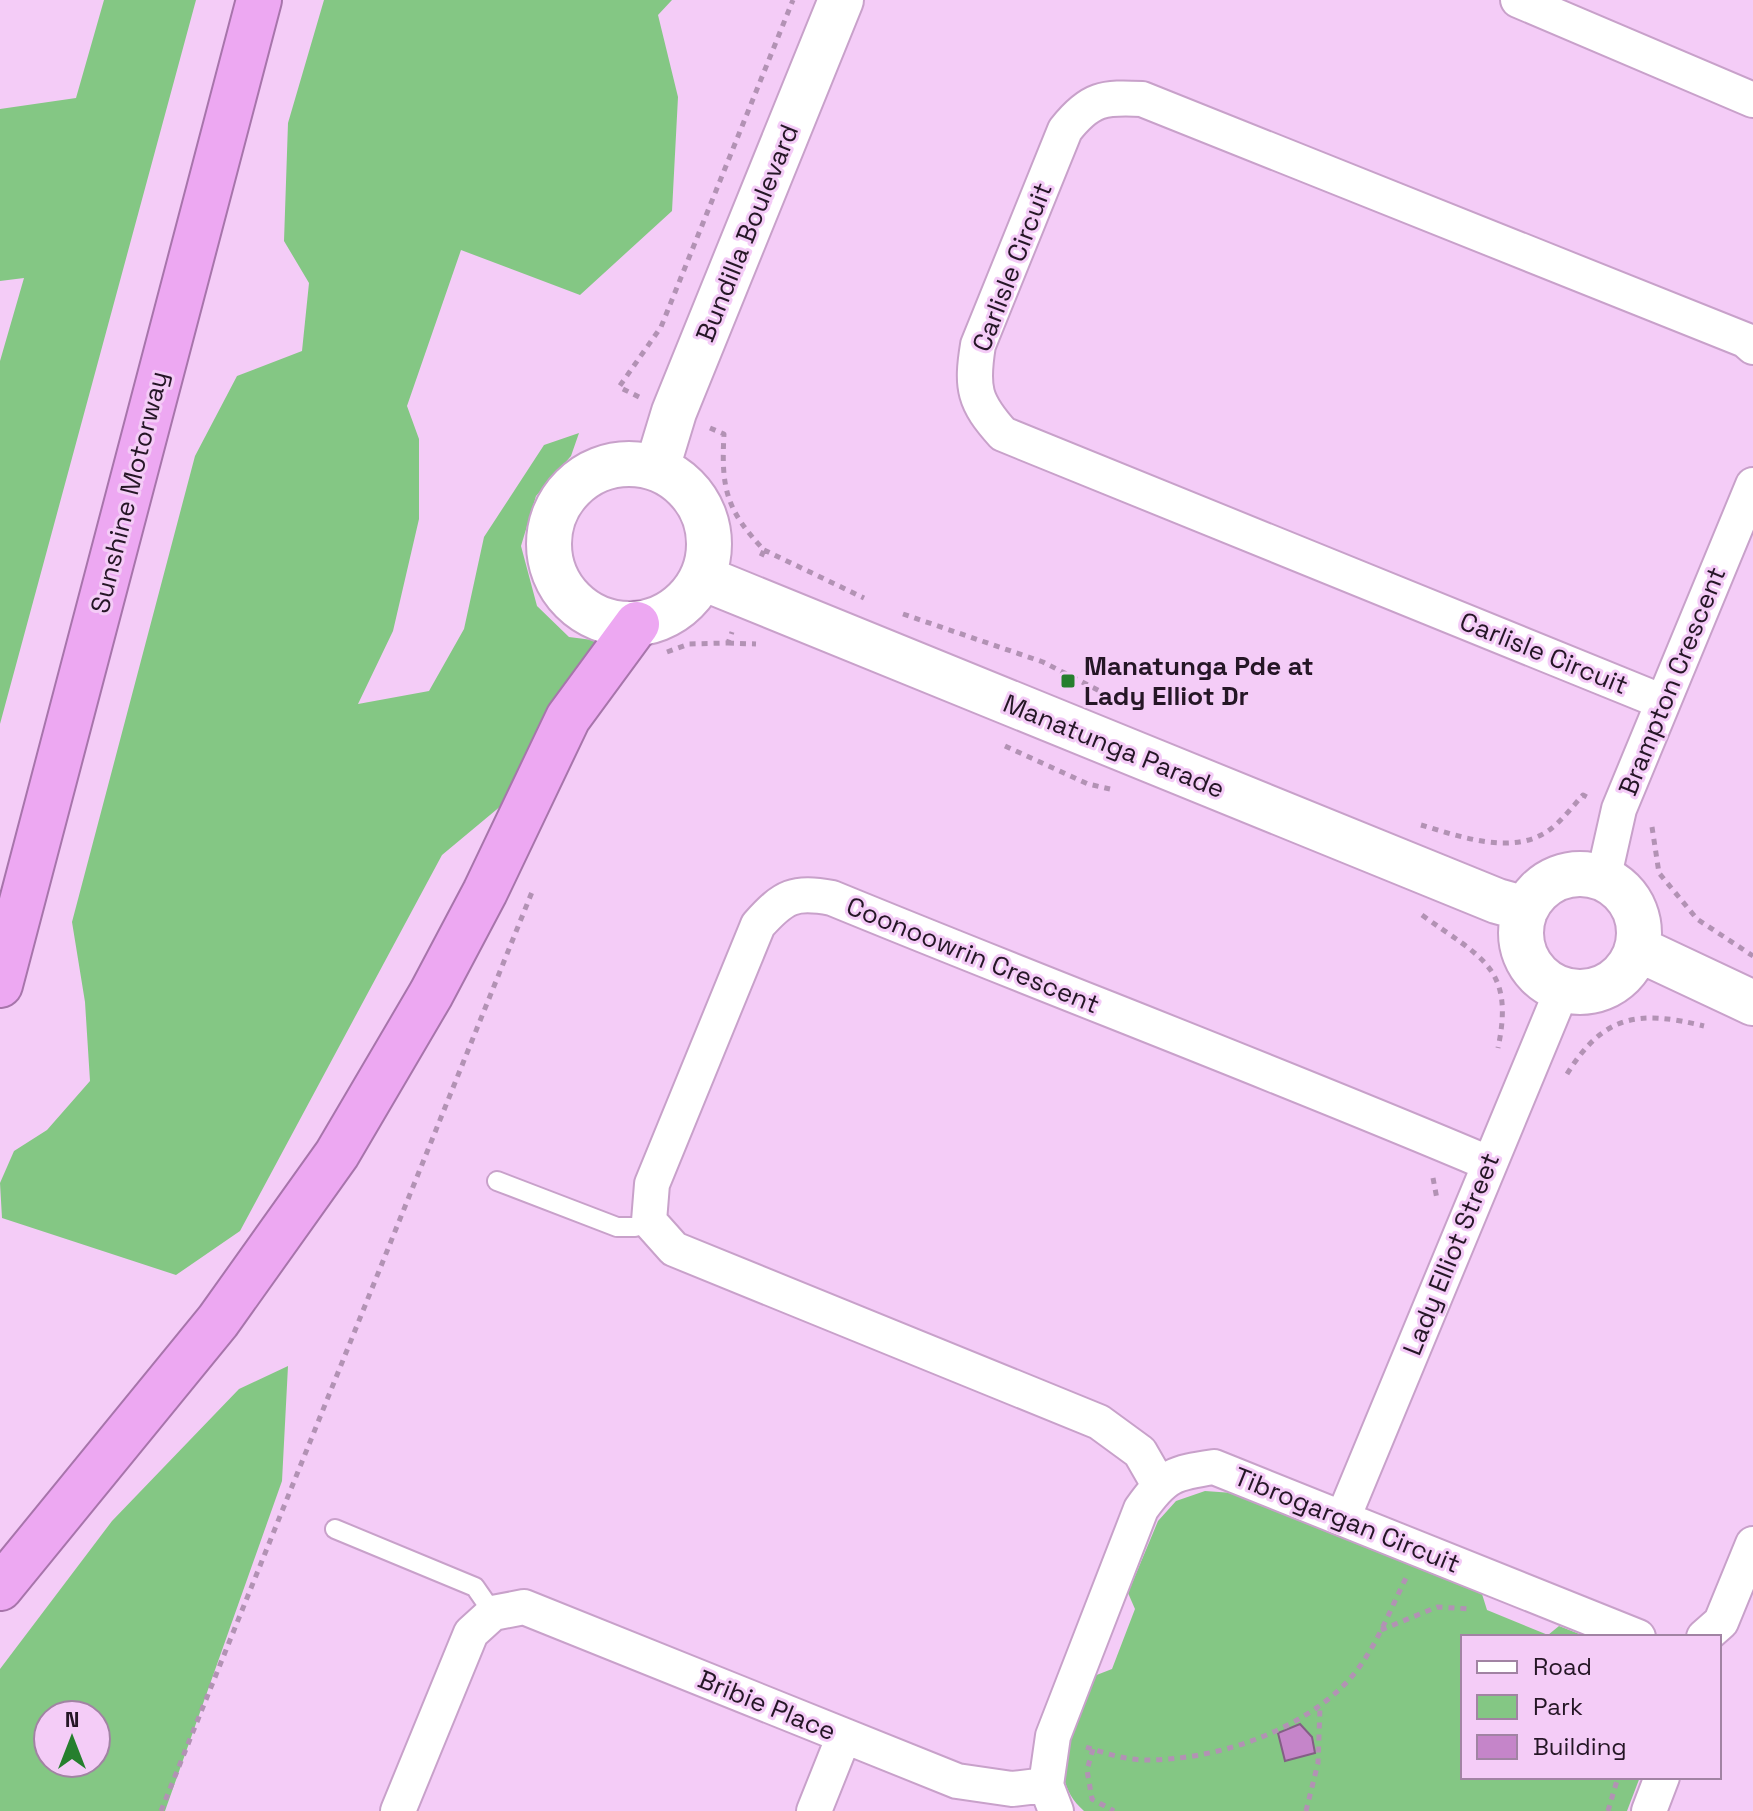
<svg xmlns="http://www.w3.org/2000/svg" width="1753" height="1811" viewBox="0 0 1753 1811" font-family="'Space Grotesk',sans-serif">
  <style>
    .green { fill: #84c784; fill-rule: evenodd }
    .building { fill: #c585c9; stroke: #835f85; stroke-width: 2 }
    .lines { fill: none; stroke-linecap: round; stroke-linejoin: round }
    .lane-casing { stroke: #c8a1ca; stroke-width: 22 }
    .street-casing { stroke: #c8a1ca; stroke-width: 38 }
    .secondary-casing { stroke: #c8a1ca; stroke-width: 48 }
    .highway-casing { stroke: #a775ab; stroke-width: 48 }
    .path { stroke: #b292b4; stroke-width: 5; stroke-dasharray: 6 6; stroke-linecap: butt }
    .lane { stroke: #fff; stroke-width: 18 }
    .street { stroke: #fff; stroke-width: 34 }
    .secondary { stroke: #fff; stroke-width: 44 }
    .highway { stroke: #eda8f2; stroke-width: 44 }
    .poi-dot { fill: #267f2e; stroke: #f4ccf7; stroke-width: 3 }
    .labels { text-anchor: middle; stroke-width: 6; stroke-linejoin: round; paint-order: stroke }
    .street-label { font-size: 26px; fill: #251626; stroke: #f4ccf7 }
    .poi-label { font-size: 26px; font-weight: bold; fill: #251626; stroke: #f4ccf7; text-anchor: start }
  </style>
  <rect width="100%" height="100%" fill="#f4ccf7"/>
  <!-- green -->
  <path class="green" d="M104,0h92l-196,724v-363l24,-83 -24,3v-172l76,-11z
    M324,0h348l-14,15 20,82 -6,114 -92,84 -119,-45 -54,156 12,33v80l-26,112 -35,73 71,-13 35,-62 20,-92 60,-92 35,-12 -8,23 -35,40 -15,50 16,60 32,31 39,5 -45,44 -61,119 -60,50 -202,376 -64,44 -174,-57 -2,-35 14,-32 33,-21 43,-49 -5,-79 -13,-80 123,-466 42,-80 65,-25 7,-68 -25,-42 4,-118z
    M288,1366l-6,115 -117,330h-165v-142l112,-148 127,-132zM96,1715v48h-48v-48z
    M1205,1491l28,2 249,101 5,16 61,25 11,-9 28,11h-124v140h177l-13,34h-543c-44,-39 -8,-91 10,-135l18,-7 23,-60 -7,-16 30,-72 18,-20z"/>
  <!-- building -->
  <path class="building" d="M1300,1724l12,13 3,16 -30,8 -7,-28z"/>
  <g class="lines">
    <!-- lane casing -->
    <g class="lane-casing">
      <path id="lane" d="M497,1181l120,46h18l14,-6
        M335,1529l140,58 18,26"/>
    </g>
    <!-- street casing -->
    <g class="street-casing">
      <path id="street" d="M1518,0l235,100
        M1663,702l-660,-268c-29,-32 -32,-46 -25,-89l87,-215c25,-32 39,-33 77,-31l603,241 8,7
        M1603,880l16,-71 134,-324
        M1159,1485l-19,-33 -41,-30 -425,-173 -25,-28 3,-37 106,-259c26,-29 36,-34 74,-27 219,90 439,173 656,265
        M1343,1518l219,-528
        M1704,1637l17,-15 32,-78
        M398,1811l73,-178 22,-20 31,-6 433,174 55,8 34,-4
        M814,1811l30,-75
        M1056,1811l-10,-26 7,-49 88,-227c24,-34 33,-36 73,-42l424,170
        M1649,1811l13,-34"/>
    </g>
    <!-- secondary casing -->
    <g class="secondary-casing">
      <path id="secondary" d="M549 544a80 80 0 1 1 160 0a80 80 0 1 1-160 0Z
        M657,468l17,-56 167,-412
        M703,578l794,323 29,8
        M1521 933a59 59 0 1 1 118 0a59 59 0 1 1-118 0Z
        M1638,949l115,54"/>
    </g>
    <!-- highway casing -->
    <g class="highway-casing">
      <path id="highway" d="M0,985l259,-985
        M0,1588l218,-267 119,-167 94,-160 54,-102 83,-174 69,-94"/>
    </g>
    <!-- path -->
    <path class="path" d="M639,397l-20,-10 42,-60 132,-327
      M710,428l14,6c-3,54 2,76 40,116l-4,9
      M764,550l100,48
      M903,614l140,48 84,43
      M728,643l28,1
      M667,652l22,-8 39,-1 4,-11
      M1005,746l83,38 22,5
      M1421,825c38,11 90,31 127,6 13,-9 24,-24 35,-36l4,2
      M1652,827l7,46 38,46 56,37
      M1422,915c59,43 93,52 76,133
      M1567,1074c37,-60 72,-64 137,-48
      M1433,1178l4,21
      M1381,1630l56,-23 34,2
      M1086,1747c18,6 40,13 60,13 68,0 150,-27 198,-75 29,-29 44,-71 62,-107
      M1093,1749l-6,21 5,29 22,12
      M161,1811l371,-919
      M1306,1811l12,-48 2,-56
      M1608,1811l10,-34"/>
    <!-- lane -->
    <use href="#lane" class="lane"/>
    <!-- street -->
    <use href="#street" class="street"/>
    <!-- secondary -->
    <use href="#secondary" class="secondary"/>
    <!-- highway -->
    <use href="#highway" class="highway"/>
  </g>
  <!-- markers -->
  <rect class="poi-dot" x="1060" y="673" width="16" height="16" rx="4"/>
  <g class="labels">
    <!-- street labels -->
    <g class="street-label">
      <text transform="translate(747 233) rotate(-68)" y="9">Bundilla Boulevard</text>
      <text transform="translate(1012 267) rotate(-69)" y="9">Carlisle Circuit</text>
      <text transform="translate(129 492) rotate(-76)" y="9">Sunshine Motorway</text>
      <text transform="translate(1544 653) rotate(22)" y="9">Carlisle Circuit</text>
      <text transform="translate(1672 681) rotate(-68)" y="9">Brampton Crescent</text>
      <text transform="translate(1114 746) rotate(22)" y="9">Manatunga Parade</text>
      <text transform="translate(973 955) rotate(22)" y="9">Coonoowrin Crescent</text>
      <text transform="translate(1451 1254) rotate(-68)" y="9">Lady Elliot Street</text>
      <text transform="translate(1347 1520) rotate(22)" y="9">Tibrogargan Circuit</text>
      <text transform="translate(767 1705) rotate(22)" y="9">Bribie Place</text>
    </g>
    <!-- poi labels -->
    <g class="poi-label">
      <text x="1084" y="675">Manatunga Pde at<tspan x="1084" dy="30">Lady Elliot Dr</tspan></text>
    </g>
  </g>
  <!-- legend -->
  <rect x="1461" y="1635" width="260" height="144" fill="#f4ccf7" stroke="#a183a3" stroke-width="2"/>
  <rect x="1477" y="1661" width="40" height="12" fill="#ffffff" stroke="#a183a3" stroke-width="2"/>
  <text x="1533" y="1675" font-size="24" fill="#251626">Road</text>
  <rect x="1477" y="1695" width="40" height="24" fill="#84c784" stroke="#a183a3" stroke-width="2"/>
  <text x="1533" y="1715" font-size="24" fill="#251626">Park</text>
  <rect x="1477" y="1735" width="40" height="24" fill="#c585c9" stroke="#a183a3" stroke-width="2"/>
  <text x="1533" y="1755" font-size="24" fill="#251626">Building</text>
  <!-- north arrow -->
  <g transform="translate(72 1739)"><circle r="38" fill="#f4ccf7" stroke="#a183a3" stroke-width="2"/>
  <path d="M0-6L14 30L0 20L-14 30Z" fill="#267f2e"/>
  <text y="-12" font-size="22" font-weight="bold" text-anchor="middle" fill="#251626">N</text>
  </g>
</svg>
